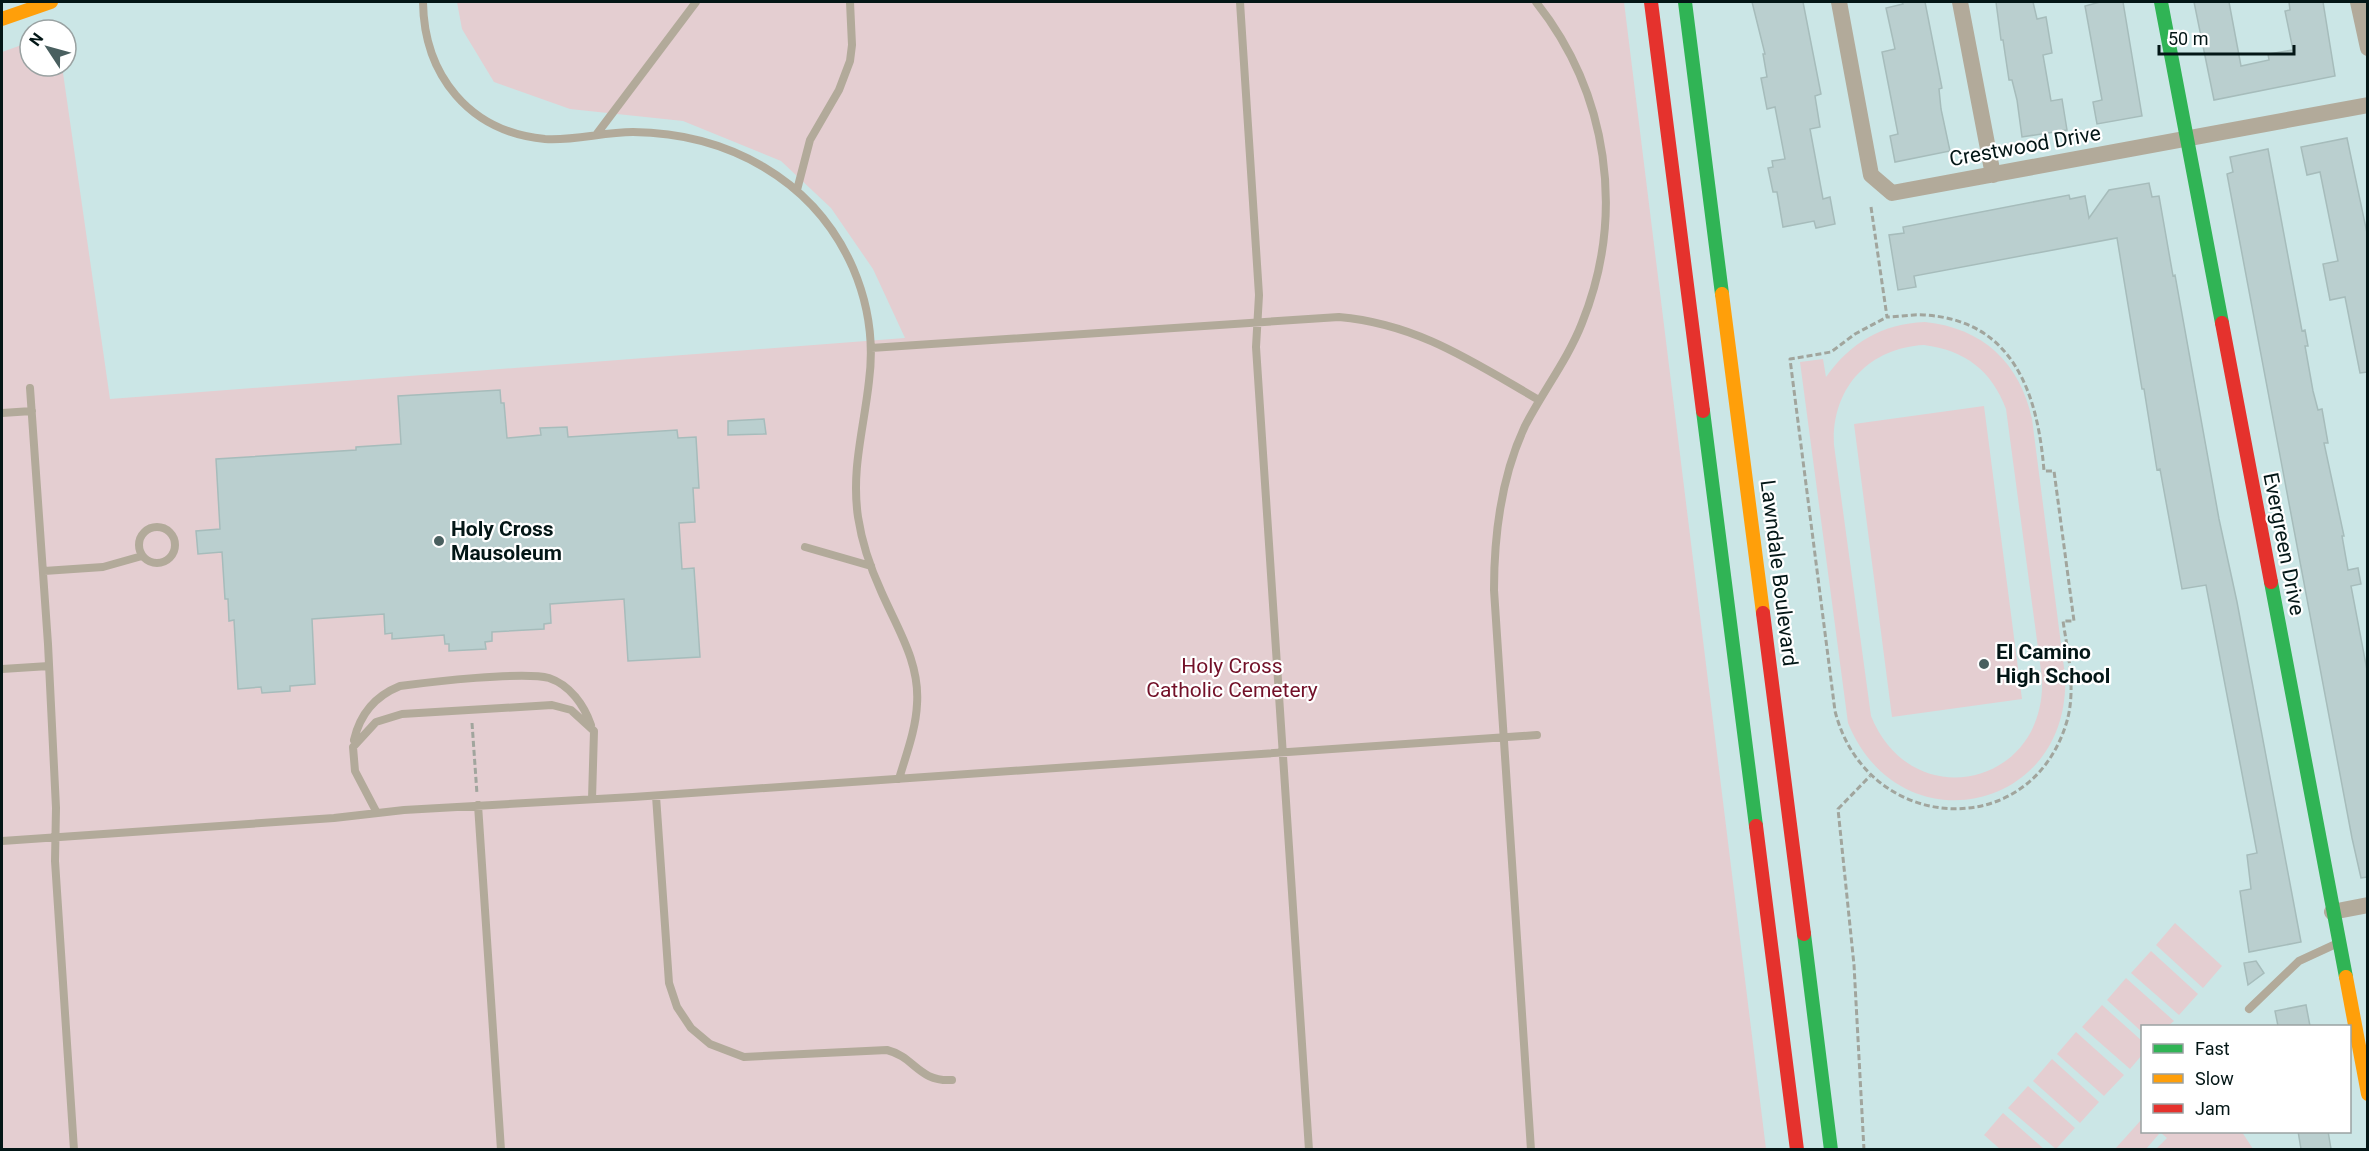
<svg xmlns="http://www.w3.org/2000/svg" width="2369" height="1151" viewBox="0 0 2369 1151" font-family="Roboto,sans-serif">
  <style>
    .green { fill: #e4ced1; fill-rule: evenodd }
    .building { fill: #bacfcf; stroke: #a6bcbb; stroke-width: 1.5 }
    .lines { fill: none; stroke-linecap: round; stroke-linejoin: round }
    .path { stroke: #a1a59d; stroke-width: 3; stroke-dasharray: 6 3; stroke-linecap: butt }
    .lane { stroke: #b2aa9a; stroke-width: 8 }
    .street { stroke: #b2aa9a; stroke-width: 16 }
    .fast { stroke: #30b455; stroke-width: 14 }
    .slow { stroke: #ff9f0a; stroke-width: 14 }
    .jam { stroke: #e5322d; stroke-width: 14 }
    .poi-dot { fill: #495f5f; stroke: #fff; stroke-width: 2 }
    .labels { text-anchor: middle; stroke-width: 4.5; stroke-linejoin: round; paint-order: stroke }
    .street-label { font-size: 21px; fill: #031616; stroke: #fff }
    .poi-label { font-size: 21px; font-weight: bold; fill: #031616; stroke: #fff; text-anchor: start }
    .park-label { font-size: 21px; fill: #721028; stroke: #fff }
  </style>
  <rect width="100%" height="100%" fill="#cbe6e6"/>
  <!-- green -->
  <path class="green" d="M457,2h1167l142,1147 -1764,1v-1098l28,-10v24h32l48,333 795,-61 -32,-69 -42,-61 -50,-47 -98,-40 -113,-12 -76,-27 -32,-53z
    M1925,322c58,6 95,41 107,97l33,256c7,136 -165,175 -217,48l-48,-361 23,-3 3,18c25,-35 56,-53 99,-55zM1924,345c41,5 68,26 82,64l36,269c5,108 -130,139 -171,38l-37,-271c-3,-56 34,-97 90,-100z
    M1984,406l38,293 -130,18 -38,-293z
    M2175,923l47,43 -19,22 -47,-43z
    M2151,951l47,43 -19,21 -48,-42z
    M2126,978l48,43 -6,5h-26v6l-35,-32z
    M2102,1005l40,36v14l-12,14 -48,-42z
    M2076,1032l48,43 -20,21 -47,-42z
    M2052,1059l47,43 -19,21 -47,-42z
    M2028,1086l47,42 -19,21 -48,-41z
    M2003,1113l41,36h-44l-16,-14z
    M2142,1119v13h14l3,2 -13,15h-31z
    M2160,1132h82l11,17h-97l11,-11z"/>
  <!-- building -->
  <path class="building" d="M1752,2h51l18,92 -6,2 5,31 -10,2 13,70 7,-2 5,27 -19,4 -2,-7 -31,6 -6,-35h-4l-5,-24 5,-1 -1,-6 13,-2 -10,-52 -8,2 -6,-31 6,-1 -4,-23h2z
    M1902,2h23l17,86 -3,1 2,20 9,42 -55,11 -5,-26 8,-2 -16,-82 13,-3 -9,-41 17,-4z
    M1996,2h37l4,17 9,-2 6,36 -9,2 8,46 11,-2 5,31 -45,7 -5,-37 -5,-20h-3l-6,-40h-2z
    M2100,2h23l19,114 -45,8 -4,-22 9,-2 -17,-94z
    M2194,2h35l12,64 28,-6 -1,-6 25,-4 -8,-39 5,-1 -1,-8h34l12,74 -121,24z
    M2347,138l20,95v139l-7,1 -15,-76 -15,3 -7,-36 15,-3 -18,-89 -13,3 -6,-28z
    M2268,149l34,182 3,-1 3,16h-3l8,45 5,19 4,-1 6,34h-4l20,93h-2l6,34 10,-2 3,16 -10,2 16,84v207l-6,1 -9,-40 -125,-664 6,-2 -3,-15z
    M2149,183l3,14 7,-1 14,80 2,-1 44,244 18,83 64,340 -52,10 -9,-61 11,-2 -4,-34 10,-2 -5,-27 -46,-241 -24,4 -22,-120 -3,1 -13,-81h-2l-25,-151 -203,38 2,11 -18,3 -9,-55 15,-2 -1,-6 166,-32 1,4 15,-3 4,22 20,-28z
    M500,390l1,13h3l3,35 34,-3 -1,-7 27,-1 1,10 109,-7 1,8 18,-1 3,51h-6l2,34 -16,1 3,46 12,-1 6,89 -72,4 -4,-62 -74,5 1,19 -7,1v5l-52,3v9l-7,1 1,7 -37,2v-7h-4l-1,-9 -52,4v-6l-7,1 -1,-20 -72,5 3,65 -25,2v5l-28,2 -1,-6 -23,2 -4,-69 -5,1 -1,-22h-3l-3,-47 -24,2 -2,-23 24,-2 -4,-70 140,-9v-3l45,-3 -3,-48z
    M764,419l2,15 -38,1v-14z
    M2256,961l8,12 -16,12 -4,-22z
    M2306,1005l4,21h-32l-3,-15z
    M2298,1131h30l3,18h-30z"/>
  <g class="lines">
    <!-- path -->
    <path class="path" d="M1871,207l16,110c12,0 25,-3 37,-2 90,5 114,80 120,156h10l20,150h-11c5,33 13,68 4,100 -36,124 -201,113 -232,-10l-45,-352 41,-7 24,-18 32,-17
      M472,723l5,71
      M1864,1150l-10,-185 -16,-156 32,-33"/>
    <!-- lane -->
    <path class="lane" d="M423,2c1,73 46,130 122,137 29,2 58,-7 88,-7 94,1 181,47 220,136 15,35 21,75 16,113 -5,47 -18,88 -11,136 4,26 12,50 23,74 16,37 39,71 36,113 -1,25 -11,51 -18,75
      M1240,2l19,293 -3,52 53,803
      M596,135l100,-133
      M797,190l13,-50 29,-50 11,-29 2,-16 -2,-43
      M871,348l468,-31c79,7 134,45 200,83
      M30,388l18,256 8,164 -1,53 19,289
      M2,413l30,-2
      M139 545a18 18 0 1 1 36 0a18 18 0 1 1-36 0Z
      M805,547l66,19
      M44,571l59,-4 39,-11
      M2,669l47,-3
      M354,740c6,-26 21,-44 46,-54 30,-4 123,-15 149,-8 21,7 35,27 42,47
      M656,796l13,187 8,24 14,21 19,16 34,13 143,-7c28,7 31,32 65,30
      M478,805l23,345
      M377,813l-22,-42 -2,-24 23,-25 26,-8 150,-9 19,5 23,21 -2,68
      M2,841l332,-23 70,-8 229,-13 904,-62
      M2249,1009l50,-48 39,-18
      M1531,1150l-37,-560c0,-56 7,-113 31,-164 18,-35 43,-67 57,-103 44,-109 26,-230 -46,-321"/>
    <!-- street -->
    <path class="street" d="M1839,2l32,173 21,18 476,-88
      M1960,2l33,173
      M2358,2l10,46
      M2332,912l36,-7"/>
    <!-- fast -->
    <path class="fast" d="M1685,2l37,292
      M2161,2l61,321
      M1703,411l53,415
      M2271,582l75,395
      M1804,934l27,216"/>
    <!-- slow -->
    <path class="slow" d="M2,19l49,-17
      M1722,294l41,319
      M2346,977l22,117"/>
    <!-- jam -->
    <path class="jam" d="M1651,2l52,409
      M2222,323l49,259
      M1763,613l41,321
      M1756,826l41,324"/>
  </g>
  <!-- markers -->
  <g class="poi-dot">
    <circle cx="439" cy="541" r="6"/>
    <circle cx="1984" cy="664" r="6"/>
  </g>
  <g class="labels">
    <!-- street labels -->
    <g class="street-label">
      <text transform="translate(2025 146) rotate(-10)" y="7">Crestwood Drive</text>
      <text transform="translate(2284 544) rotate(79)" y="7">Evergreen Drive</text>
      <text transform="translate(1779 573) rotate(83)" y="7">Lawndale Boulevard</text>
    </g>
    <!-- poi labels -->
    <g class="poi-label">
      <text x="451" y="536">Holy Cross<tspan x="451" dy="24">Mausoleum</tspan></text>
      <text x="1996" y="659">El Camino<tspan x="1996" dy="24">High School</tspan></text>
    </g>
    <!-- park labels -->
    <g class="park-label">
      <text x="1232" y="673">Holy Cross<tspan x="1232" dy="24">Catholic Cemetery</tspan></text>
    </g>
  </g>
  <!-- border -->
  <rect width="2369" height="1151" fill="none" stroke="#031616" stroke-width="6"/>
  <!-- legend -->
  <rect x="2141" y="1025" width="210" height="108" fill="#ffffff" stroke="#9aa2a2" stroke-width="1.5"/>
  <rect x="2153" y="1044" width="30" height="9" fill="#30b455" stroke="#9aa2a2" stroke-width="1.5"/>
  <text x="2195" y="1055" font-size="18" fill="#031616">Fast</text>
  <rect x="2153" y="1074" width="30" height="9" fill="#ff9f0a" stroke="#9aa2a2" stroke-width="1.5"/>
  <text x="2195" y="1085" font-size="18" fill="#031616">Slow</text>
  <rect x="2153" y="1104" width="30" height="9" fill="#e5322d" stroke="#9aa2a2" stroke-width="1.5"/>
  <text x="2195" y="1115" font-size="18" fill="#031616">Jam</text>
  <!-- north arrow -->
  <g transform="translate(48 48) rotate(306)"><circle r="28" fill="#ffffff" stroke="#9aa2a2" stroke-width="1.5"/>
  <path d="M0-4.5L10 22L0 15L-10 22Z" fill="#495f5f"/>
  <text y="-9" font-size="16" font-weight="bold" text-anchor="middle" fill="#031616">N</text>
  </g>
  <!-- scale -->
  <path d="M2159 45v9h135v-9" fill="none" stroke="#031616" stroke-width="3"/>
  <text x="2168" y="45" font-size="18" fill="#031616" stroke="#ffffff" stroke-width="4.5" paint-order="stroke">50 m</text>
</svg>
